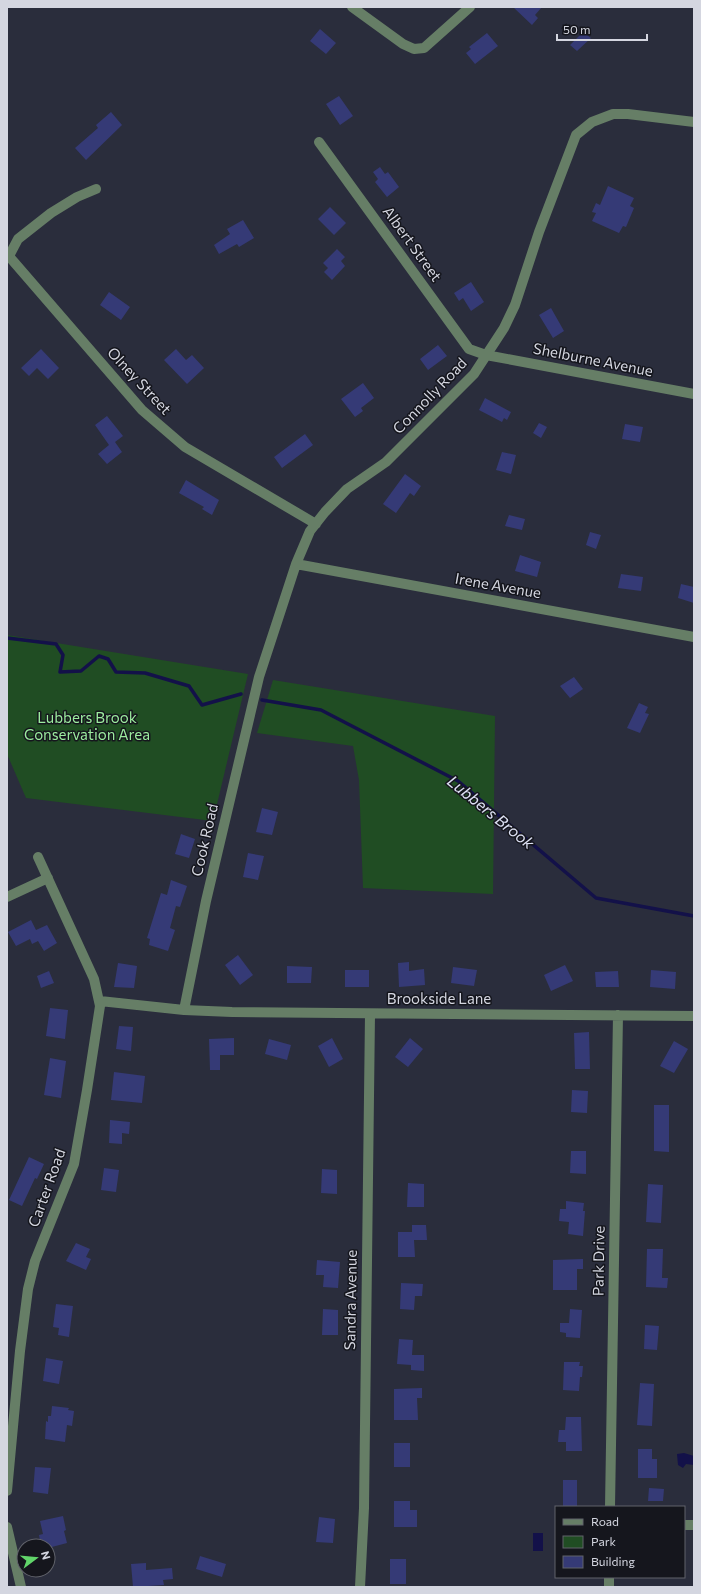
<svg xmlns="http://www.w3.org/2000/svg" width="701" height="1594" viewBox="0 0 701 1594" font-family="Commissioner,sans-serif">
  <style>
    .green { fill: #204d23 }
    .water { fill: #131149 }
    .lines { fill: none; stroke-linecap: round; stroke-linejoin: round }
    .stream { stroke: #131149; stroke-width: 3.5 }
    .building { fill: #353a76 }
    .minor { stroke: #667e66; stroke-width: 10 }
    .labels { text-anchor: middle; stroke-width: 3; stroke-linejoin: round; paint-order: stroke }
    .street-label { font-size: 15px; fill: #d4d6e0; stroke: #15161d }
    .park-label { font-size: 15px; fill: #9cec9f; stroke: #15161d }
    .water-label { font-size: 16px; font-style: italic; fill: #dde1f4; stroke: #15161d }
  </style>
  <rect width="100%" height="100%" fill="#2a2d3c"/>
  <!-- green -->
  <path class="green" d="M7,635l241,39 -35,147 -187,-23 -19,-44z
    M273,680l222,36 -2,178 -130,-6 -4,-108 -6,-34 -96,-13z"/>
  <!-- water -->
  <path class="water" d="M684,1453l10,3v9l-8,-1 -3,4 -5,-3 -1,-11z
    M533,1533h10v18h-10z"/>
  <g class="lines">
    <!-- stream -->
    <path class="stream" d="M7,638l49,6 7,11 -3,17 21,-1 18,-15 9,3 8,13 29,1 44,13 13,19 39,-11
      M262,700l59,10 137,71 138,117 98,18"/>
  </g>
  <!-- building -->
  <path class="building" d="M513,7h29l-7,8 3,3 -6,7z
    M320,29l16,14 -10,11 -16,-13z
    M583,32l8,6 -14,13 -7,-6z
    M487,33l11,13 -23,18 -9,-11 5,-4 -2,-2z
    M339,96l14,20 -13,9 -14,-21z
    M111,112l11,13 -36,35 -11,-12 23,-20 -2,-3z
    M380,167l5,7 3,-2 11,15 -12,10 -12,-15 3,-3 -5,-7z
    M608,186l26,12 -4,8 4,2 -8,19 -3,-1 -4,7 -27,-12 4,-8 -4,-1 4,-9 4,2z
    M330,207l16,16 -12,12 -16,-16z
    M243,220l11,18 -15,9 -2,-3 -18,10 -5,-9 16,-11 -3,-5z
    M337,249l8,8 -4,4 4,5 -13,14 -8,-8 4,-4 -5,-5z
    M471,282l13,20 -13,9 -8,-13 -4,3 -5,-8z
    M109,292l21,15 -9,13 -21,-15z
    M551,308l13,23 -11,7 -14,-23z
    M438,345l9,11 -19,14 -8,-11z
    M41,349l18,19 -11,11 -11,-11 -8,8 -8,-8z
    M176,349l10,11 6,-5 12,13 -17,16 -23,-24z
    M363,383l11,15 -13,10 2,3 -8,6 -14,-18z
    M485,398l26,14 -4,8 -3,-2 -2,4 -23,-12z
    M107,416l16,20 -8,6 7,10 -15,12 -9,-10 11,-9 -14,-20z
    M539,423l8,4 -6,11 -8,-5z
    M625,424l18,3 -3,15 -18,-3z
    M305,434l8,11 -31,23 -8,-11z
    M502,452l14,3 -5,19 -15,-4z
    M405,474l16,12 -7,10 -4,-3 -14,20 -13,-9z
    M186,480l33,20 -7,15 -10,-6 2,-2 -25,-14z
    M509,515l16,4 -3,11 -17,-4z
    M590,532l11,3 -5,14 -10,-4z
    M520,555l21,7 -4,15 -22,-6z
    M621,574l22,3 -2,14 -23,-3z
    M681,584l13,3v16l-16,-5z
    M574,677l9,12 -13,9 -10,-12z
    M639,703l9,4 -3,6 4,1 -9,19 -13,-5z
    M262,808l16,4 -6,23 -16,-3z
    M181,834l14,5 -6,19 -14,-4z
    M248,853l16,3 -6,24 -15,-3z
    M171,880l16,6 -7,21 -4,-1 -6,22 5,2 -7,21 -19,-6 1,-6 -3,-1 14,-45 6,2z
    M31,920l5,10 11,-5 10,18 -13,8 -6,-10 -6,3 -2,-5 -14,7 -8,-14z
    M238,955l15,20 -13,10 -15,-20z
    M409,962v9l15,-2 1,16 -26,2 -1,-24z
    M118,963l19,3 -3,22 -20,-1z
    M565,965l8,16 -22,10 -7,-16z
    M287,966l25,1 -1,16h-24z
    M453,967l24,3 -3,16 -23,-3z
    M345,970h24v17h-24z
    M651,970l25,2 -1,17 -25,-2z
    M49,971l5,12 -13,5 -4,-12z
    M618,971l1,16h-23l-1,-15z
    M50,1008l18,2 -3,29 -19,-3z
    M119,1026l14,1 -2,24 -15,-2z
    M589,1032l1,37h-15l-1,-36z
    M234,1038v17h-14v15h-10l-1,-31z
    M332,1038l11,21 -14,8 -11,-21z
    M410,1038l13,11 -15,18 -13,-10z
    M269,1039l22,6 -4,15 -22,-6z
    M674,1041l14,8 -14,24 -14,-7z
    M50,1058l16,3 -5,37 -17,-3z
    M114,1072l31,4 -3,27 -31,-3z
    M572,1090l16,1 -1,22 -16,-1z
    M654,1105h15v47l-15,-1z
    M110,1120l20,2 -1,12 -7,-1v11l-13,-1z
    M571,1151h15v23l-16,-1z
    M29,1157l15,7 -7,15 -2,-1 -13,28 -13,-6z
    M104,1168l15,2 -3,22 -15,-2z
    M322,1169l15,1v24l-16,-1z
    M408,1183l16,1v23h-17z
    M648,1184l15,1 -2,38 -15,-1z
    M566,1201l18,2 -1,8h2l-2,25 -15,-2 1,-12 -10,-1 1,-12h6z
    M412,1225h14l1,15h-13l1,17h-17v-25h14z
    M76,1243l14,6 -4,8 5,2 -5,11 -20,-9z
    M647,1249h16l-1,29h6l-1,10 -21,-1z
    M583,1259v10h-6v21h-24v-30z
    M317,1260l23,2 -2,26 -15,-1 1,-12h-8z
    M401,1283l22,1 -1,12h-7l-1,14 -14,-1z
    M56,1304l17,2 -4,31 -11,-2 1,-7 -6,-1z
    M323,1309l15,1v25h-16z
    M570,1309l12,1 -2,28 -14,-1v-4l-6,-1v-9h9z
    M645,1325l14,1 -2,24 -13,-1z
    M399,1339l14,1 -1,15h12v16l-13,-1v-5l-14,-1z
    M46,1358l17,3 -4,23 -16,-3z
    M564,1362h16l-1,4h4l-1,11h-2l-1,14 -16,-1z
    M640,1383l14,1 -2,42 -15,-1z
    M422,1388v10h-5l1,22h-24v-31z
    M52,1406l17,2 -1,2 6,1 -2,15 -5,-1 -2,17 -20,-3 1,-18 2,1v-6h3z
    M566,1417h15l1,34h-16v-9h-8l1,-12h6z
    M394,1443h16v24h-16z
    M638,1449h14v10h5v19h-19z
    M35,1467l16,1 -3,26 -15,-2z
    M563,1480h14v26h-14z
    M649,1488l15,1 -1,12h-15z
    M394,1501h16v9h7v17h-23z
    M63,1516l3,14 -2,1 3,12 -19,5v-2h-7l-2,-11 4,-1 -3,-13z
    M319,1517l16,2 -2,24 -17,-1z
    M200,1556l26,8 -4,13 -26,-8z
    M390,1559h16v25h-16z
    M146,1563v7l26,-2 1,11 -10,1 1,5 -31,2 -2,-23z"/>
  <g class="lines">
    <!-- minor -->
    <path class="minor" d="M352,7l51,37 11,5 10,-1 46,-41
      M319,142l150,207 17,6 208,39
      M7,254l135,156 43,37 131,77
      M9,256l9,-17 33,-26 26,-16 19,-8
      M296,564l398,73
      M7,897l41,-19
      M100,1001l84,9 48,2 462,4
      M184,1010l22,-109 53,-224 37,-113 14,-33 15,-19 22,-23 39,-27 88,-88 30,-46 11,-23 24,-73 37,-97 16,-13 21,-8h15l66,8
      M7,1491l13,-140 8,-62 7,-28 39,-97 13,-74 13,-84 -6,-27 -56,-122
      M610,1507l8,-492
      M684,1525h10
      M7,1527l14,60
      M360,1587l4,-79 6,-494
      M609,1587v-10"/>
  </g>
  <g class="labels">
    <!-- street labels -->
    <g class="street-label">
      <text transform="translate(412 244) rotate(54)" y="5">Albert Street</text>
      <text transform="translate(593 360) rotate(11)" y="5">Shelburne Avenue</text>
      <text transform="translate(139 381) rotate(47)" y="5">Olney Street</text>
      <text transform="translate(430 396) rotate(-46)" y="5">Connolly Road</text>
      <text transform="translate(498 586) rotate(10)" y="5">Irene Avenue</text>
      <text transform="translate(205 840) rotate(-77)" y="5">Cook Road</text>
      <text x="439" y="1004">Brookside Lane</text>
      <text transform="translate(47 1188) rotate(-70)" y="5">Carter Road</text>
      <text transform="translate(599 1261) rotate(-89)" y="5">Park Drive</text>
      <text transform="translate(351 1300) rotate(-89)" y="5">Sandra Avenue</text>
    </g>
    <!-- park labels -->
    <g class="park-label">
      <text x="87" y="723">Lubbers Brook<tspan x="87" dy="17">Conservation Area</tspan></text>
    </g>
    <!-- water labels -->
    <g class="water-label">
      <text transform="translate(491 812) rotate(39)" y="6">Lubbers Brook</text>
    </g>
  </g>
  <!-- border -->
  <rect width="701" height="1594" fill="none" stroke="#d4d6e0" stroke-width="16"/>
  <!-- legend -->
  <rect x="555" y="1506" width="130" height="72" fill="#15161d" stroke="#61636b"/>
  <rect x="563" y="1519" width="20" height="6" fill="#667e66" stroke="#61636b"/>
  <text x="591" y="1526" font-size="12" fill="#d4d6e0">Road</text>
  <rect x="563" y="1536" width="20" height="12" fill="#204d23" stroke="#61636b"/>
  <text x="591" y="1546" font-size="12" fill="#d4d6e0">Park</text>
  <rect x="563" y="1556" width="20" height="12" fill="#353a76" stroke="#61636b"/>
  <text x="591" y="1566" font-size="12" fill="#d4d6e0">Building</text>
  <!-- north arrow -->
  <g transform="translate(36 1558) rotate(74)"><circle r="19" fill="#15161d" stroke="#61636b"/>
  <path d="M0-3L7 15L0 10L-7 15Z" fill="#61d56a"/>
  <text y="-6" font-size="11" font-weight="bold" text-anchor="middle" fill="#d4d6e0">N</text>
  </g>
  <!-- scale -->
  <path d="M557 34v6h90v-6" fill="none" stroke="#d4d6e0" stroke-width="2"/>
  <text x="563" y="34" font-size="12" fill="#d4d6e0" stroke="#15161d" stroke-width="3" paint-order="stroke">50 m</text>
</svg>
